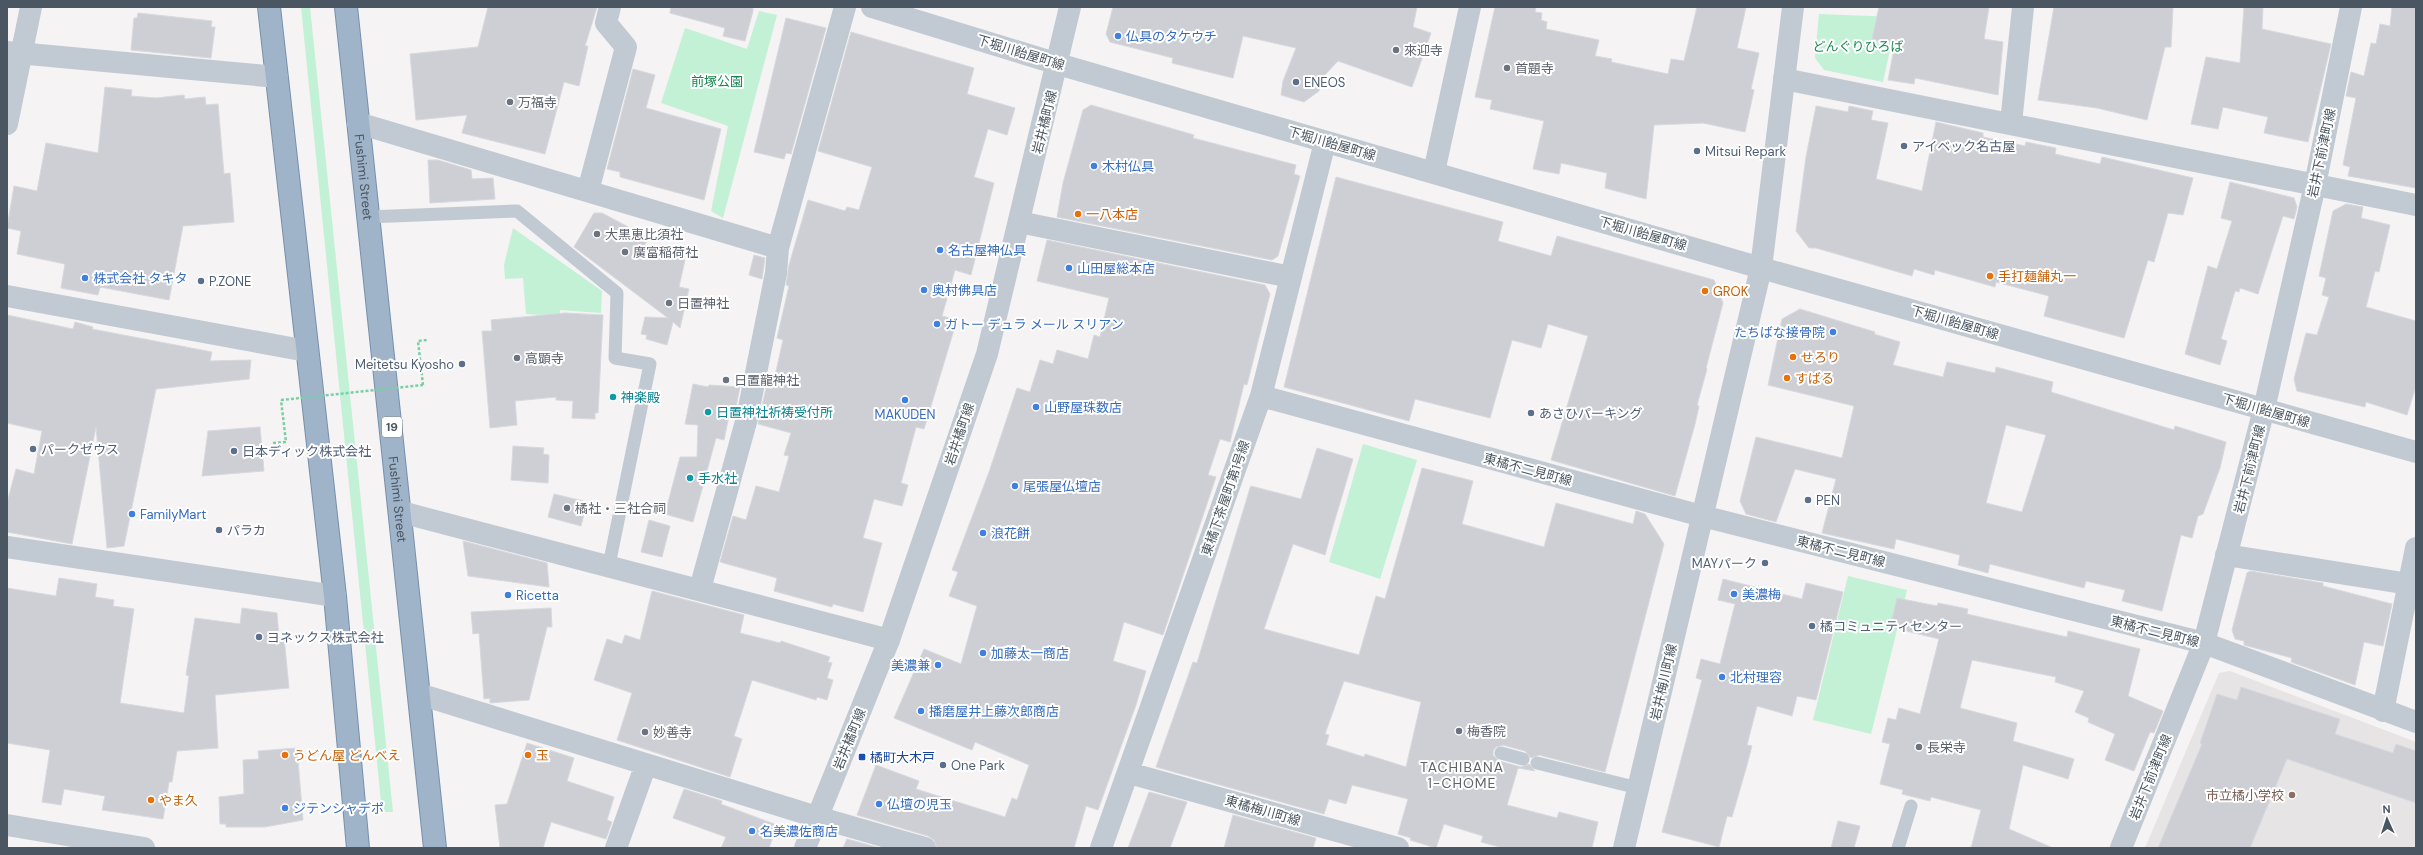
<svg xmlns="http://www.w3.org/2000/svg" width="2423" height="855" viewBox="0 0 2423 855" font-family="'DM Sans','Noto Sans JP',sans-serif">
  <style>
    .education { fill: #e6e4e5 }
    .green { fill: #c3f1d5 }
    .building { fill: #cdcfd5; stroke: #d7d9de; fill-rule: evenodd }
    .lines { fill: none; stroke-linecap: round; stroke-linejoin: round }
    .trunk-casing { stroke: #7690ad; stroke-width: 24 }
    .path { stroke: #7ad0a6; stroke-width: 2.5; stroke-dasharray: 3 2; stroke-linecap: butt }
    .service { stroke: #c1cad2; stroke-width: 13 }
    .minor { stroke: #c1cad2; stroke-width: 22 }
    .tertiary { stroke: #c1cad2; stroke-width: 22 }
    .trunk { stroke: #9fb4c9; stroke-width: 22 }
    .path-bridge { stroke: #7ad0a6; stroke-width: 2.5; stroke-dasharray: 3 2; stroke-linecap: butt }
    .shop-dot { fill: #3f7fe0; stroke: #fff; stroke-width: 1.5 }
    .worship-dot { fill: #6b7280; stroke: #fff; stroke-width: 1.5 }
    .service-dot { fill: #5c6f8a; stroke: #fff; stroke-width: 1.5 }
    .food-dot { fill: #e8710a; stroke: #fff; stroke-width: 1.5 }
    .culture-dot { fill: #0f9aa8; stroke: #fff; stroke-width: 1.5 }
    .transit-dot { fill: #1a4fb4; stroke: #fff; stroke-width: 1.5 }
    .education-dot { fill: #8d6e63; stroke: #fff; stroke-width: 1.5 }
    .labels { text-anchor: middle; stroke-width: 4; stroke-linejoin: round; paint-order: stroke }
    .shield { fill: #fff; stroke: #808990; stroke-width: 1 }
    .shield-label { font-size: 12px; font-weight: bold; fill: #4a5661 }
    .shop-label { font-size: 13px; fill: #366cbe; stroke: #fff; text-anchor: start }
    .park-label { font-size: 13px; fill: #17864f; stroke: #fff }
    .worship-label { font-size: 13px; fill: #5b616d; stroke: #fff; text-anchor: start }
    .street-label { font-size: 13px; fill: #4a5661; stroke: #fff }
    .service-label { font-size: 13px; fill: #4e5e75; stroke: #fff; text-anchor: start }
    .food-label { font-size: 13px; fill: #c56008; stroke: #fff; text-anchor: start }
    .culture-label { font-size: 13px; fill: #0d838f; stroke: #fff; text-anchor: start }
    .transit-label { font-size: 13px; fill: #164399; stroke: #fff; text-anchor: start }
    .education-label { font-size: 13px; fill: #785e54; stroke: #fff; text-anchor: end }
    .neighbourhood-label { font-size: 14px; letter-spacing: 1px; fill: #5f6368; stroke: #fff }
  </style>
  <rect width="100%" height="100%" fill="#f5f3f3"/>
  <!-- education -->
  <path class="education" d="M2230,671l186,71v106h-271l74,-175z"/>
  <!-- green -->
  <path class="green" d="M301,7h9l83,805h-11z
    M759,11l18,4 -54,203 -12,-7 17,-85 -67,-23 24,-75 62,21z
    M1819,14l78,3 -14,65 -59,-12 -9,-12z
    M513,228l89,63 -1,22 -41,-3v6l-34,-2 -3,-36 -18,1 -1,-14z
    M1363,444l54,16 -37,119 -51,-17z
    M1848,576l59,14 -36,144 -58,-14z"/>
  <!-- building -->
  <path class="building" d="M488,7h109l-12,39h3l-9,40 -15,-4 -19,72 -83,-21 5,-18 -51,5 -6,-66 68,-7z
    M671,7h82v4l-8,30 -22,-5 2,-8 -55,-15z
    M1113,7h304l-4,20 18,6 -19,54 -74,-26 -17,18 -2,12 -15,11 -23,-7 2,-14 13,-33 -53,-12 -10,42 -61,-15 1,-5 -63,-16 -4,-8z
    M1495,7h41l-1,5 7,1 -1,7 6,2 -1,7 53,11 -4,16 17,3 -1,3 57,12 3,-15 13,2 13,-54h49l-9,41 22,5 -8,36 3,1 -9,42 -42,-9 -49,2 -8,74 -41,-11 2,-15 -46,-10 -2,11 -26,-5 11,-48 -54,-12 2,-9 -17,-3z
    M1879,7h110l-5,32 19,3 -5,53 -83,-17 -1,6 -26,-4 7,-36 -23,-5z
    M2054,7h119l-2,40h-6l-18,73 -50,-12 -59,-8z
    M2244,7h19l-1,22 69,15 -23,98 -44,-9 4,-16 -45,-10 -5,22 -27,-5 15,-67 34,6z
    M2392,7h24v181l-68,-12 2,-9 -7,-2 13,-67 -10,-2 5,-24 13,4 7,-33 5,1 4,-20 10,2z
    M138,13l74,8 -1,6h4l-4,31 -80,-8 3,-32h3z
    M786,18l40,10 -35,126 -5,-1 -2,6 -30,-7z
    M851,32l123,36 -7,26 48,14 -8,27 -19,-6 -14,48 20,6 -23,92 -16,-5 -13,46 15,4 -33,109 -8,-2 -15,56 7,2 -6,21 -28,-7 -11,39 19,5 -19,69 -30,-8 -1,3 -58,-16 3,-13 -57,-16 13,-46 13,4 10,-34 23,6 10,-36 -5,-1 7,-22 -33,-9 8,-36 6,1 11,-49 -6,-2 12,-52 -3,-1 3,-20 19,-65 37,11 2,-4 12,3 13,-43 -54,-16z
    M633,69l22,6 -9,33 75,21 -17,71 -84,-23v-5l-13,-3z
    M105,87l27,3 -1,6 25,2 28,-3 1,4 20,-2 1,8 12,-1 6,70 6,-1 4,49 -51,4 -14,74 -69,-13 -2,8 -37,-7 4,-24 -48,-10 4,-23 -14,-3 7,-42 23,5 9,-48 52,10z
    M1091,105l103,30 -1,3 103,27 -2,9 6,2 -22,80 -6,4 -215,-43 6,-34 20,-73z
    M1816,106l32,6 1,-6 24,5 -2,9 17,3 -12,56 46,12 14,-69 47,11v4l42,9 1,-4 30,6 -1,6 45,10 2,-7 91,21 -10,37 -15,-2 -14,49 -6,-2 -24,78 -80,-22 5,-20 -53,-14 -1,5 -60,-17 -1,5 -20,-6 -2,7 -96,-28h-7l-13,-17 10,-74z
    M428,160h10l33,10 1,9 21,-1 2,21 -65,4z
    M1336,177l167,45 -5,19 53,15 6,-20 157,44 9,23 -17,65 1,1 -10,36 2,1 -4,18 -20,72 -124,-36 37,-124 -40,-12 -7,24 -29,-8 -22,78 -75,-19 -6,22 -125,-34z
    M2230,182l64,16 3,9 -3,12 -11,-3 -25,78 -18,-6 -1,4 -4,-1 -14,48 6,2 -7,24 -35,-11 23,-88 9,3 15,-48 -11,-3z
    M2346,204l17,3 -2,11 29,7 -11,47 -4,-1 -9,36 50,14v65l-9,29 -41,-13 -1,5 -68,-16 -3,-12 12,-46 11,2 12,-38 -7,-2 4,-17 -7,-2 14,-65z
    M594,213h8l47,25 -7,11 43,11 -6,27 10,2 -9,39 -7,-6 -6,23 -21,-6 1,-4 -6,-1 4,-17 23,1 -94,-71z
    M1047,240l218,45 5,9 -23,91 -3,-1 -14,58 -10,-3 -12,36 8,2 -53,158 -39,-13 -11,39 33,10 -10,34 -38,105 -12,-4 -12,42h-137l-3,-8 -6,-4 -71,-21 19,-50 43,16 -3,8 89,28 7,-19 5,2 12,-35 -54,-23 -3,8 -78,-32 30,-69 37,15 16,-58 -28,-10 9,-24 -6,-2 37,-98 28,-84 13,4 10,-32 13,4 4,-14 31,9 6,-24 6,2 9,-39 -72,-17z
    M754,255l11,3 -3,21 -13,-4z
    M1800,309l75,23 -1,2 26,8 -7,23 50,12 4,-15 48,11 1,-6 57,15 -2,10 123,38 1,-4 51,16 -6,26 -17,46 -5,2 -6,22 -11,-3 -19,76 -40,-10 3,-11 -39,-9 -2,7 -94,-24 -2,9 -30,-8 2,-10 -64,-16 -2,10 -72,-16 14,-54 -41,-10 -19,53 -30,-8 -6,-13 16,-64 86,21 12,-52 -86,-21 14,-66zM2006,425l40,10 -24,77 -36,-9z
    M565,313l38,2 -5,98h-3v6l-23,-1 1,-17 -17,-1v-3l-41,4 2,24 -27,3 -8,-97h10l-1,-11z
    M7,315l66,14 2,-7 18,5 -1,2 120,23 -2,9 41,-1 -2,19 -93,10 -32,157 -17,2 -11,-121 -24,117 -65,-12v-29l9,-34 18,5 8,-43 -35,-8z
    M693,384l15,3 1,-2 31,2 -6,30 -5,-1 -5,24 -8,-2 -23,84 -28,-8 15,-57h17l1,-32 -13,-1z
    M260,427l4,44 -62,5 6,-45z
    M513,446l31,2 -1,6 6,1 -1,28 -37,-3z
    M1317,448l36,11 -22,74 -6,22 -32,-11 -29,85 95,26 17,-59 9,3 37,-131 51,13 -11,43 82,23 12,-44 77,21 3,-13 9,3 19,30 -59,228 -66,-17 -8,3 -6,-7 -22,-6 -7,2 -3,4v4l6,6 22,6 8,-3 6,7 -17,-3 -11,37 50,13 2,-6 39,10 -6,26h-89l-22,-6 2,-6 -39,-12 -8,24 -26,-8 1,-2 -13,-4 10,-35 -56,-14 -6,19 -17,-5 -5,15 -168,-47 37,-105 4,1 53,-175 1,-2 50,13zM1344,681l77,21 -15,65 -41,-13 -1,3 -38,-12 3,-10 -4,-1z
    M554,494l33,8 -6,24 -33,-9z
    M649,520l21,6 -8,31 -21,-5z
    M463,541l84,22 2,24 -81,-11z
    M2250,571l73,12v3l69,18 -9,42 -19,-4 -9,43 -64,-23 1,-4 -48,-13v-4l-9,-2 -3,-9 15,-57z
    M59,578l38,6 -2,13 19,3 -1,6 21,3 -14,94 64,10 5,-37 -3,-1 9,-57 45,6 2,-16 35,5 2,25 5,-1 5,51 -74,7 3,53 -41,3 -5,31h-3l-6,37 -61,-9 3,-14 -41,-7 -3,16 -19,-3 8,-52 -43,-7v-155l49,8z
    M1723,579l79,20 4,-16 37,9 -27,108 -19,-4 -5,20 -35,-10 -10,39 5,1 -5,19 -15,52 -5,-1 -8,31 -57,-15 40,-152 -6,-2 5,-19 19,5 15,-60 -17,-4z
    M652,591l92,24 -4,18 40,10 1,-2 49,16 -2,5 4,1 -5,15 6,2 -6,20 -10,-3 -1,3 -64,-20 -18,56 8,3 -12,38 -113,-37 15,-47 -38,-13 13,-41 15,5 3,-9 15,5z
    M1897,598l40,8 1,-3 30,6 -1,5 100,23 1,-6 72,18 -12,47 35,15 -9,22 -4,-1 -16,39 -29,-11 10,-26 -27,-12 1,-4 -14,-6 9,-21 -29,-9 1,-5 -84,-17 -12,48 57,15 -4,18 61,18 -6,20 -45,-14 -14,64 44,19h-82l10,-38 -50,-13 -1,4 -28,-7 1,-4 -23,-6 10,-40 -8,-2 6,-24 8,2 3,-12 21,6 19,-75 -49,-12z
    M551,608l1,19h-5l-18,73 -39,3v-5l-6,1 -5,-66 -6,1 -2,-22z
    M2241,687l99,32 -5,15 58,19 3,-9 20,7v52l-129,-44 -37,89h-92l44,-104 -2,-1 17,-49 20,6z
    M527,743l47,15 -7,23 47,16 -7,23 5,2 -6,17 -55,-17 -8,26h-43l-5,-43 12,-1z
    M297,748l6,72 -38,7h-39v-3h-6l-1,-27 25,-3 -1,-34 16,-1 -1,-8z
    M684,789l38,12 -1,3 56,21 -8,23h-48l5,-11 -53,-19z
    M1149,792l38,10 -17,46h-42z
    M1233,815l83,23 -3,10h-89z
    M1838,821l22,5 -6,22h-23z
    M847,839l33,9h-37z"/>
  <g class="lines">
    <!-- trunk casing -->
    <g class="trunk-casing">
      <g id="trunk">
        <path d="M269,7l66,589 23,252"/>
        <path id="s1" d="M346,7l89,841"/>
      </g>
    </g>
    <!-- path -->
    <path class="path" d="M423,385l-5,-44 9,-1
      M273,443l13,-1 -5,-42"/>
    <!-- service -->
    <path class="service" d="M368,217l149,-6 100,82 -2,65 35,6 -41,201
      M1501,753l22,6
      M1537,763l101,25
      M1898,848l13,-42"/>
    <!-- minor -->
    <path class="minor" d="M7,52l270,25
      M1784,79l632,126
      M358,123l420,125
      M2011,123l12,-116
      M7,124l24,-117
      M1434,172l36,-165
      M588,191l38,-144 -20,-24 4,-16
      M1019,222l272,55
      M7,296l300,55
      M1261,396l441,120 502,127 212,79
      M401,512l488,128
      M7,547l328,49
      M2226,555l183,29
      M700,589l47,-171 29,-145 2,-25 67,-241
      M419,694l398,123 108,31
      M2383,711l33,-163
      M1129,773l269,75
      M616,848l30,-84
      M1101,848l160,-452 64,-254
      M2121,848l83,-205 60,-234 51,-224 36,-178"/>
    <!-- tertiary -->
    <path class="tertiary" d="M872,7l186,57 703,204 655,184
      M7,825l137,23
      M805,848l84,-208 98,-286 83,-347
      M1624,848l137,-580 32,-261"/>
    <!-- trunk -->
    <use href="#trunk" class="trunk"/>
    <!-- path-bridge -->
    <path class="path-bridge" d="M281,400l142,-15"/>
  </g>
  <!-- markers -->
  <g class="shop-dot">
    <circle cx="1118" cy="36" r="4"/>
    <circle cx="1094" cy="166" r="4"/>
    <circle cx="940" cy="250" r="4"/>
    <circle cx="1069" cy="268" r="4"/>
    <circle cx="85" cy="278" r="4"/>
    <circle cx="924" cy="290" r="4"/>
    <circle cx="937" cy="324" r="4"/>
    <circle cx="1833" cy="332" r="4"/>
    <circle cx="905" cy="400" r="4"/>
    <circle cx="1036" cy="407" r="4"/>
    <circle cx="1015" cy="486" r="4"/>
    <circle cx="132" cy="514" r="4"/>
    <circle cx="983" cy="533" r="4"/>
    <circle cx="1734" cy="594" r="4"/>
    <circle cx="508" cy="595" r="4"/>
    <circle cx="983" cy="653" r="4"/>
    <circle cx="938" cy="665" r="4"/>
    <circle cx="1722" cy="677" r="4"/>
    <circle cx="921" cy="711" r="4"/>
    <circle cx="879" cy="804" r="4"/>
    <circle cx="285" cy="808" r="4"/>
    <circle cx="752" cy="831" r="4"/>
  </g>
  <g class="worship-dot">
    <circle cx="1396" cy="50" r="4"/>
    <circle cx="1507" cy="68" r="4"/>
    <circle cx="510" cy="102" r="4"/>
    <circle cx="597" cy="234" r="4"/>
    <circle cx="625" cy="252" r="4"/>
    <circle cx="669" cy="303" r="4"/>
    <circle cx="517" cy="358" r="4"/>
    <circle cx="726" cy="380" r="4"/>
    <circle cx="567" cy="508" r="4"/>
    <circle cx="1459" cy="731" r="4"/>
    <circle cx="645" cy="732" r="4"/>
    <circle cx="1919" cy="747" r="4"/>
  </g>
  <g class="service-dot">
    <circle cx="1296" cy="82" r="4"/>
    <circle cx="1904" cy="146" r="4"/>
    <circle cx="1697" cy="151" r="4"/>
    <circle cx="201" cy="281" r="4"/>
    <circle cx="462" cy="364" r="4"/>
    <circle cx="1531" cy="413" r="4"/>
    <circle cx="33" cy="449" r="4"/>
    <circle cx="234" cy="451" r="4"/>
    <circle cx="1808" cy="500" r="4"/>
    <circle cx="219" cy="530" r="4"/>
    <circle cx="1765" cy="563" r="4"/>
    <circle cx="1812" cy="626" r="4"/>
    <circle cx="259" cy="637" r="4"/>
    <circle cx="943" cy="765" r="4"/>
  </g>
  <g class="food-dot">
    <circle cx="1078" cy="214" r="4"/>
    <circle cx="1990" cy="276" r="4"/>
    <circle cx="1705" cy="291" r="4"/>
    <circle cx="1793" cy="357" r="4"/>
    <circle cx="1787" cy="378" r="4"/>
    <circle cx="285" cy="755" r="4"/>
    <circle cx="528" cy="755" r="4"/>
    <circle cx="151" cy="800" r="4"/>
  </g>
  <g class="culture-dot">
    <circle cx="613" cy="397" r="4"/>
    <circle cx="708" cy="412" r="4"/>
    <circle cx="690" cy="478" r="4"/>
  </g>
  <rect class="transit-dot" x="858" y="753" width="8" height="8" rx="2"/>
  <circle class="education-dot" cx="2292" cy="795" r="4"/>
  <g class="labels">
    <!-- shield labels -->
    <rect class="shield" x="382" y="417" width="20" height="20" rx="3"/>
    <g class="shield-label">
      <text x="392" y="431">19</text>
    </g>
    <!-- shop labels -->
    <g class="shop-label">
      <text x="1126" y="41">仏具のタケウチ</text>
      <text x="1102" y="171">木村仏具</text>
      <text x="948" y="255">名古屋神仏具</text>
      <text x="1077" y="273">山田屋総本店</text>
      <text x="93" y="283">株式会社 タキタ</text>
      <text x="932" y="295">奥村佛具店</text>
      <text x="945" y="329">ガトー デュラ メール スリアン</text>
      <text x="1825" y="337" text-anchor="end">たちばな接骨院</text>
      <text x="1044" y="412">山野屋珠数店</text>
      <text x="905" y="419" text-anchor="middle">MAKUDEN</text>
      <text x="1023" y="491">尾張屋仏壇店</text>
      <text x="140" y="519">FamilyMart</text>
      <text x="991" y="538">浪花餅</text>
      <text x="1742" y="599">美濃梅</text>
      <text x="516" y="600">Ricetta</text>
      <text x="991" y="658">加藤太一商店</text>
      <text x="930" y="670" text-anchor="end">美濃兼</text>
      <text x="1730" y="682">北村理容</text>
      <text x="929" y="716">播磨屋井上藤次郎商店</text>
      <text x="887" y="809">仏壇の児玉</text>
      <text x="293" y="813">ジテンシャデポ</text>
      <text x="760" y="836">名美濃佐商店</text>
    </g>
    <!-- park labels -->
    <g class="park-label">
      <text x="1858" y="51">どんぐりひろば</text>
      <text x="717" y="86">前塚公園</text>
    </g>
    <!-- worship labels -->
    <g class="worship-label">
      <text x="1404" y="55">來迎寺</text>
      <text x="1515" y="73">首題寺</text>
      <text x="518" y="107">万福寺</text>
      <text x="605" y="239">大黒恵比須社</text>
      <text x="633" y="257">廣富稲荷社</text>
      <text x="677" y="308">日置神社</text>
      <text x="525" y="363">高顕寺</text>
      <text x="734" y="385">日置龍神社</text>
      <text x="575" y="513">橘社・三社合祠</text>
      <text x="1467" y="736">梅香院</text>
      <text x="653" y="737">妙善寺</text>
      <text x="1927" y="752">長栄寺</text>
    </g>
    <!-- street labels -->
    <g class="street-label">
      <text transform="translate(1021 52) rotate(17)" y="5">下堀川飴屋町線</text>
      <text transform="translate(1044 122) rotate(-76)" y="5">岩井橘町線</text>
      <text transform="translate(1332 143) rotate(16)" y="5">下堀川飴屋町線</text>
      <text transform="translate(2321 153) rotate(-78)" y="5">岩井下前津町線</text>
      <text dy="5" stroke="none"><textPath href="#s1" startOffset="171">Fushimi Street</textPath></text>
      <text transform="translate(1643 233) rotate(16)" y="5">下堀川飴屋町線</text>
      <text transform="translate(1955 322) rotate(16)" y="5">下堀川飴屋町線</text>
      <text transform="translate(2266 410) rotate(16)" y="5">下堀川飴屋町線</text>
      <text transform="translate(959 434) rotate(-71)" y="5">岩井橘町線</text>
      <text transform="translate(1528 469) rotate(15)" y="5">東橘不二見町線</text>
      <text transform="translate(2249 469) rotate(-76)" y="5">岩井下前津町線</text>
      <text transform="translate(1225 498) rotate(-71)" y="5">東橘下茶屋町第1号線</text>
      <text dy="5" stroke="none"><textPath href="#s1" startOffset="495">Fushimi Street</textPath></text>
      <text transform="translate(1841 551) rotate(14)" y="5">東橘不二見町線</text>
      <text transform="translate(2155 631) rotate(14)" y="5">東橘不二見町線</text>
      <text transform="translate(1663 682) rotate(-77)" y="5">岩井梅川町線</text>
      <text transform="translate(849 739) rotate(-68)" y="5">岩井橘町線</text>
      <text transform="translate(2150 777) rotate(-68)" y="5">岩井下前津町線</text>
      <text transform="translate(1263 810) rotate(16)" y="5">東橘梅川町線</text>
    </g>
    <!-- service labels -->
    <g class="service-label">
      <text x="1304" y="87">ENEOS</text>
      <text x="1912" y="151">アイベック名古屋</text>
      <text x="1705" y="156">Mitsui Repark</text>
      <text x="209" y="286">P.ZONE</text>
      <text x="454" y="369" text-anchor="end">Meitetsu Kyosho</text>
      <text x="1539" y="418">あさひパーキング</text>
      <text x="41" y="454">パークゼウス</text>
      <text x="242" y="456">日本ディック株式会社</text>
      <text x="1816" y="505">PEN</text>
      <text x="227" y="535">パラカ</text>
      <text x="1757" y="568" text-anchor="end">MAYパーク</text>
      <text x="1820" y="631">橘コミュニティセンター</text>
      <text x="267" y="642">ヨネックス株式会社</text>
      <text x="951" y="770">One Park</text>
    </g>
    <!-- food labels -->
    <g class="food-label">
      <text x="1086" y="219">一八本店</text>
      <text x="1998" y="281">手打麺舗丸一</text>
      <text x="1713" y="296">GROK</text>
      <text x="1801" y="362">せろり</text>
      <text x="1795" y="383">すばる</text>
      <text x="293" y="760">うどん屋 どんべえ</text>
      <text x="536" y="760">玉</text>
      <text x="159" y="805">やま久</text>
    </g>
    <!-- culture labels -->
    <g class="culture-label">
      <text x="621" y="402">神楽殿</text>
      <text x="716" y="417">日置神社祈祷受付所</text>
      <text x="698" y="483">手水社</text>
    </g>
    <!-- transit labels -->
    <g class="transit-label">
      <text x="870" y="762">橘町大木戸</text>
    </g>
    <!-- education labels -->
    <g class="education-label">
      <text x="2284" y="800">市立橘小学校</text>
    </g>
    <!-- neighbourhood labels -->
    <g class="neighbourhood-label">
      <text x="1462" y="772">TACHIBANA<tspan x="1462" dy="16">1-CHOME</tspan></text>
    </g>
  </g>
  <!-- border -->
  <rect width="2423" height="855" fill="none" stroke="#4a5661" stroke-width="16"/>
  <!-- north arrow -->
  <g transform="translate(2387 819) rotate(357)" stroke="#ffffff" stroke-width="3" paint-order="stroke">
  <path d="M0-3L7 15L0 10L-7 15Z" fill="#4a5661"/>
  <text y="-6" font-size="11" font-weight="bold" text-anchor="middle" fill="#4a5661">N</text>
  </g>
</svg>
